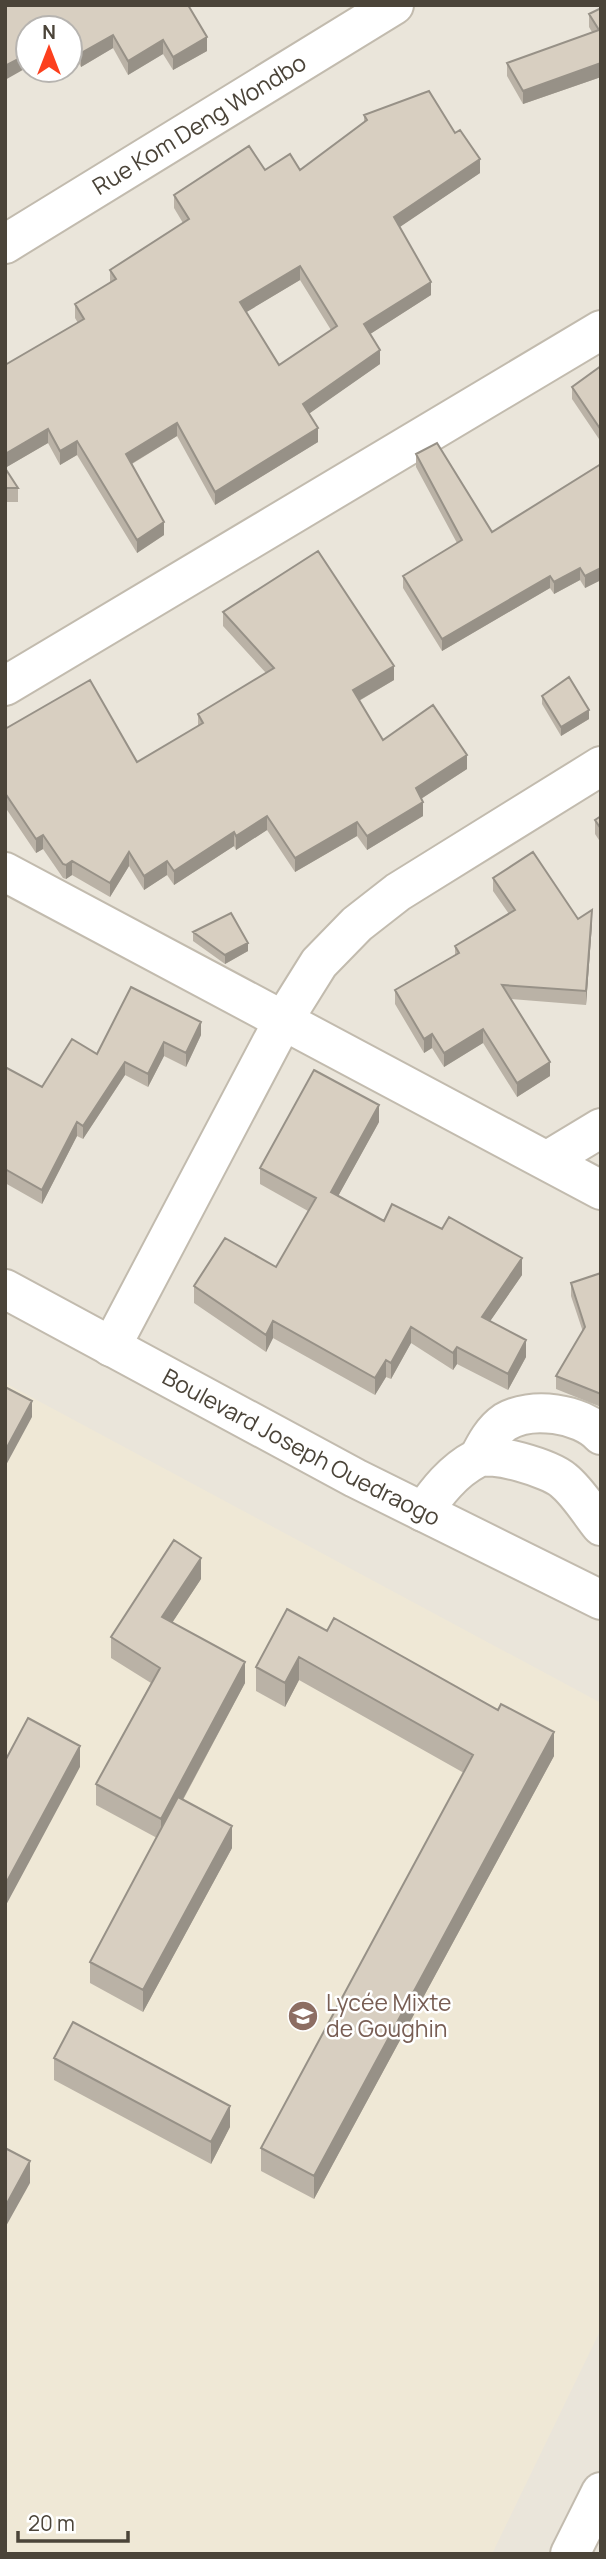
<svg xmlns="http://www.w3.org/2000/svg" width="606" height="2559" viewBox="0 0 606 2559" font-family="Manrope,sans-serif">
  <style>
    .residential { fill: #eae5da; fill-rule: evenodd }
    .education { fill: #efe8d6 }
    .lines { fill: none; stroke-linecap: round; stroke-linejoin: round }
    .minor-casing { stroke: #c2bbae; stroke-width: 42 }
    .minor { stroke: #fff; stroke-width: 38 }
    .wall { fill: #bab2a6; fill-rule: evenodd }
    .shaded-wall { fill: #979187 }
    .building { fill: #d8cfc1; stroke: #979187; stroke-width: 2; fill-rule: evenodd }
    .labels { text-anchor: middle; stroke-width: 5; stroke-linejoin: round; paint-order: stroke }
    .street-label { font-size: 23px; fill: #4b4439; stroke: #fff }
    .education-label { font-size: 23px; fill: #785e54; stroke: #fff; text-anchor: start }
  </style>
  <rect width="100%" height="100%" fill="#f6f3ec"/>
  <!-- residential -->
  <path class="residential" d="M5,5h596v2549h-596zM28,28h42v42h-42z"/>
  <!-- education -->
  <path class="education" d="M5,1383l596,320v626l-109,225h-487z"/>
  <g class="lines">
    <!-- minor casing -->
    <g class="minor-casing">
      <g id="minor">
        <path id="s1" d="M5,244l389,-239"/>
        <path d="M5,686l596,-356"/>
        <path d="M5,872l596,318"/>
        <path d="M548,1160l53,-32"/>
        <path id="s2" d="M5,1289l350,189 246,122"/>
        <path d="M111,1347l173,-328 35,-56 38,-39 41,-32 203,-126"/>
        <path d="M479,1457c6,-12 14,-27 26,-35 26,-16 76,-9 96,13"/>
        <path d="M423,1512c14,-20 30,-41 53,-53 15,-9 74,10 87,21 15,12 26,31 38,46"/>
        <path d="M570,2554l31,-62"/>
      </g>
    </g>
    <!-- minor -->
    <use href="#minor" class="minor"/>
  </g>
  <!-- wall -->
  <path class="wall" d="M5,5l185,4 17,42 -34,19 -10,-16 -35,21 -15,-27 -32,19 -11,-20v-19z
    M601,8v69l-78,27 -16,-28v-13l85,-31 -3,-5v-13z
    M364,115l116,58 -81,54 32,68 -61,39 10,30 -71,49 9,29 -103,63 -38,-69 -45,28 32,71 -27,18 -60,-98 -17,10 -12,-22 -43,25 73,-145 -3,-5v-14l35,-21v-13l73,-47 -9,-15v-13l91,-25h35l64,-48zM300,280l31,50 -52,35 -33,-53z
    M601,366v76l-29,-43v-12z
    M416,454l76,78 109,-68v116l-16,8 -5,-8 -26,14 -4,-6 -108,63 -39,-63v-12l54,-33 -41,-76z
    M5,468l13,20v14h-11z
    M223,612l171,68 -35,21 24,39 84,29 -46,30 2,17 -56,34 -10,-14 -62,36 -28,-42 -31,20 -2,-4 -60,39 -7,-10 -23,15 -15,-24 -19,31 -38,-22 -6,4 -3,-1 -20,-29 -7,4 -31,-46v-78l132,33 61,-36v-12l68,-41 -43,-47z
    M542,696l47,23 -28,17 -19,-32z
    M601,816v27l-6,-9v-14z
    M493,878l85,41 14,5 -6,81 -75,-6 39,77 -33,21 -34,-54 -39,24 -12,-19 -8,5 -29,-49v-14l60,-35v-9l54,-32 -16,-23z
    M193,932l55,19 -23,13 -32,-23z
    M601,937v18l-2,-4v-13z
    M201,1035l-15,32 -22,-11 -16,31 -23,-12 -42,64 -6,-3 -35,68 -37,-21v-116l37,20 55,-33z
    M379,1122l-41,74 46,25 138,54 -32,46 36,36 -18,33 -51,-26 -4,6 -42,-27 -20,36 -5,-2 -11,18 -102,-57 -7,14 -72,-49v-17l82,-19 32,-56 -48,-27v-16z
    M601,1273v134l-45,-18v-13l27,-44 -12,-36v-13z
    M201,1579l-29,44 73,60 -62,117 49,48 -89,164 -53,-29v-21l67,-124 -61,-33v-21l55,-101 -40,-25v-21z
    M287,1609l267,147 -240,443 -53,-28v-23l203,-375 -165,-93 -14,27 -29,-16v-24z
    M54,2058l176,69 -19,37 -157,-84z"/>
  <!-- shaded-wall -->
  <path class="shaded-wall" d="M113,35v13l-32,19v-14z
    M207,37v14l-34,19v-13z
    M163,40v14l-35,21v-14z
    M28,54v13l-23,13v-14z
    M601,63v14l-78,27v-13z
    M480,159v14l-86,58v-14z
    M300,266v14l-60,36v-14z
    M431,282v13l-67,43v-14z
    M380,350v14l-77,54v-14z
    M177,423v13l-51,31v-13z
    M318,428v14l-103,63v-13z
    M48,429v14l-43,25v-14z
    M77,441v14l-17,10v-14z
    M7,488v14l-2,1v-14z
    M164,522v13l-27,18v-13z
    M580,568v12l-26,14v-12z
    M601,568v12l-16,8v-12z
    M550,576v12l-108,63v-12z
    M394,666v14l-41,24v-14z
    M589,710v9l-28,17v-9z
    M467,755v14l-51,33v-14z
    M423,802v14l-56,34v-14z
    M267,816v14l-31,20v-14z
    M357,822v14l-62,36v-14z
    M234,832v14l-60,39v-14z
    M43,835v14l-7,4v-14z
    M129,852v14l-19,31v-14z
    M72,861v14l-6,4v-14z
    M167,861v14l-23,15v-14z
    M592,910v14l-6,81v-14z
    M248,943v8l-23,13v-9z
    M201,1022v13l-15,32v-14z
    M483,1029v14l-39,24v-14z
    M432,1034v14l-8,5v-14z
    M164,1042v14l-16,31v-13z
    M125,1062v13l-42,64v-13z
    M550,1062v14l-33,21v-14z
    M379,1105v17l-48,87v-17z
    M77,1122v14l-35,68v-14z
    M522,1258v17l-40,58v-16z
    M273,1321v17l-7,14v-17z
    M411,1327v16l-20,36v-16z
    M526,1340v17l-18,33v-16z
    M457,1347v17l-4,6v-17z
    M386,1360v17l-11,18v-17z
    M32,1401v16l-27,50v-16z
    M201,1558v21l-39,59v-21z
    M299,1657v23l-14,27v-24z
    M245,1662v21l-84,157v-21z
    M554,1732v24l-240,443v-23z
    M80,1746v21l-75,140v-22z
    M232,1826v22l-89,164v-22z
    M230,2106v21l-19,37v-22z
    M30,2161v22l-25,45v-21z"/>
  <!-- building -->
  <path class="building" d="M5,5h183l19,32 -34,20 -10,-17 -35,21 -15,-26 -32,18 -11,-19v-6h-42v26l-23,12z
    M601,8v55l-78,28 -16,-28 92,-33 -10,-16z
    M429,91l26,42 5,-3 20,29 -86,58 37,65 -67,42 16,26 -77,54 15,24 -103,64 -38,-69 -51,31 38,68 -27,18 -60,-99 -17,10 -12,-22 -43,25v-89l79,-46 -9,-15 41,-25 -6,-9 79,-51 -15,-24 75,-49 16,24 25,-16 10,16 67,-50 -3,-5zM300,266l37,60 -58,39 -39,-63z
    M601,366v64l-29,-43z
    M437,443l55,89 109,-68v104l-16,8 -5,-8 -26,14 -4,-6 -108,63 -39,-63 59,-36 -46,-86z
    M5,468l13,20h-11l-2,1z
    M318,551l76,115 -41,24 30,50 50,-35 34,50 -51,33 7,14 -56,34 -10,-14 -62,36 -28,-42 -31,20 -2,-4 -60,39 -7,-10 -23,15 -15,-24 -19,31 -38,-22 -6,4 -3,-1 -20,-29 -7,4 -31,-46v-64l85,-49 47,82 66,-39 -5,-9 76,-46 -51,-56z
    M569,677l20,33 -28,17 -19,-31z
    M601,816v13l-6,-9z
    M533,852l45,67 14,-9 -6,81 -84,-6 48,77 -33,21 -34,-54 -39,24 -12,-19 -8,5 -29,-49 64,-37 -4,-7 60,-36 -22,-32z
    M231,913l17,30 -23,12 -32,-23z
    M131,987l70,35 -15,31 -22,-11 -16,32 -23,-12 -42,64 -6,-4 -35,68 -37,-21v-102l37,20 30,-48 25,15z
    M314,1070l65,35 -48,87 53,29 8,-17 50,25 7,-12 73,41 -40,59 44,23 -18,34 -51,-27 -4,6 -42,-26 -20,36 -5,-3 -11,18 -102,-57 -7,14 -72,-49 31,-48 51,29 40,-69 -56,-30z
    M601,1273v121l-45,-18 29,-49 -14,-44z
    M5,1387l27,14 -27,50z
    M174,1540l27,18 -39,59 83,45 -84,157 -65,-35 64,-116 -49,-31z
    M287,1609l40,22 7,-13 164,92 3,-6 53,28 -240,444 -53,-28 212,-393 -174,-98 -14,26 -29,-16z
    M28,1718l52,28 -75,139v-124z
    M178,1797l54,29 -89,164 -53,-28z
    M73,2022l157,84 -19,36 -157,-84z
    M5,2148l25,13 -25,46z"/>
  <!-- icons -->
  <defs>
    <g id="school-disc" transform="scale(1.575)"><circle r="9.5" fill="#8d6e63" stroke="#fff"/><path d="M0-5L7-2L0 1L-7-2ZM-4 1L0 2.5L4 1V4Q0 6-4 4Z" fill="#fff"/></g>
  </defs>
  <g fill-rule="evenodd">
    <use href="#school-disc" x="303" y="2016"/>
  </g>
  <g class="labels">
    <!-- street labels -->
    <g class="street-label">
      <text dy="8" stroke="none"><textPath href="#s1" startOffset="228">Rue Kom Deng Wondbo</textPath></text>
      <text dy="8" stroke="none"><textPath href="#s2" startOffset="336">Boulevard Joseph Ouedraogo</textPath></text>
    </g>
    <!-- education labels -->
    <g class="education-label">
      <text x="326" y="2011">Lycée Mixte<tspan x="326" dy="26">de Goughin</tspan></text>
    </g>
  </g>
  <!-- border -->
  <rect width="606" height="2559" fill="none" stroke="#4b4439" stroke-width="14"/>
  <!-- north arrow -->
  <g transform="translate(49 49)"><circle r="33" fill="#ffffff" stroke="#b7b4b0" stroke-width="2"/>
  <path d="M0-5L12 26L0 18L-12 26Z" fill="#fc3f1d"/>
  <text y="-10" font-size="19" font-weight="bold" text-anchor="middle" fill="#4b4439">N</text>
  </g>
  <!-- scale -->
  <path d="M18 2531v10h110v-10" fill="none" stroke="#4b4439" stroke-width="3.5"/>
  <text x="28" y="2531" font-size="21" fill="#4b4439" stroke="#ffffff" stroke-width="5" paint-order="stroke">20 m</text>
</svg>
